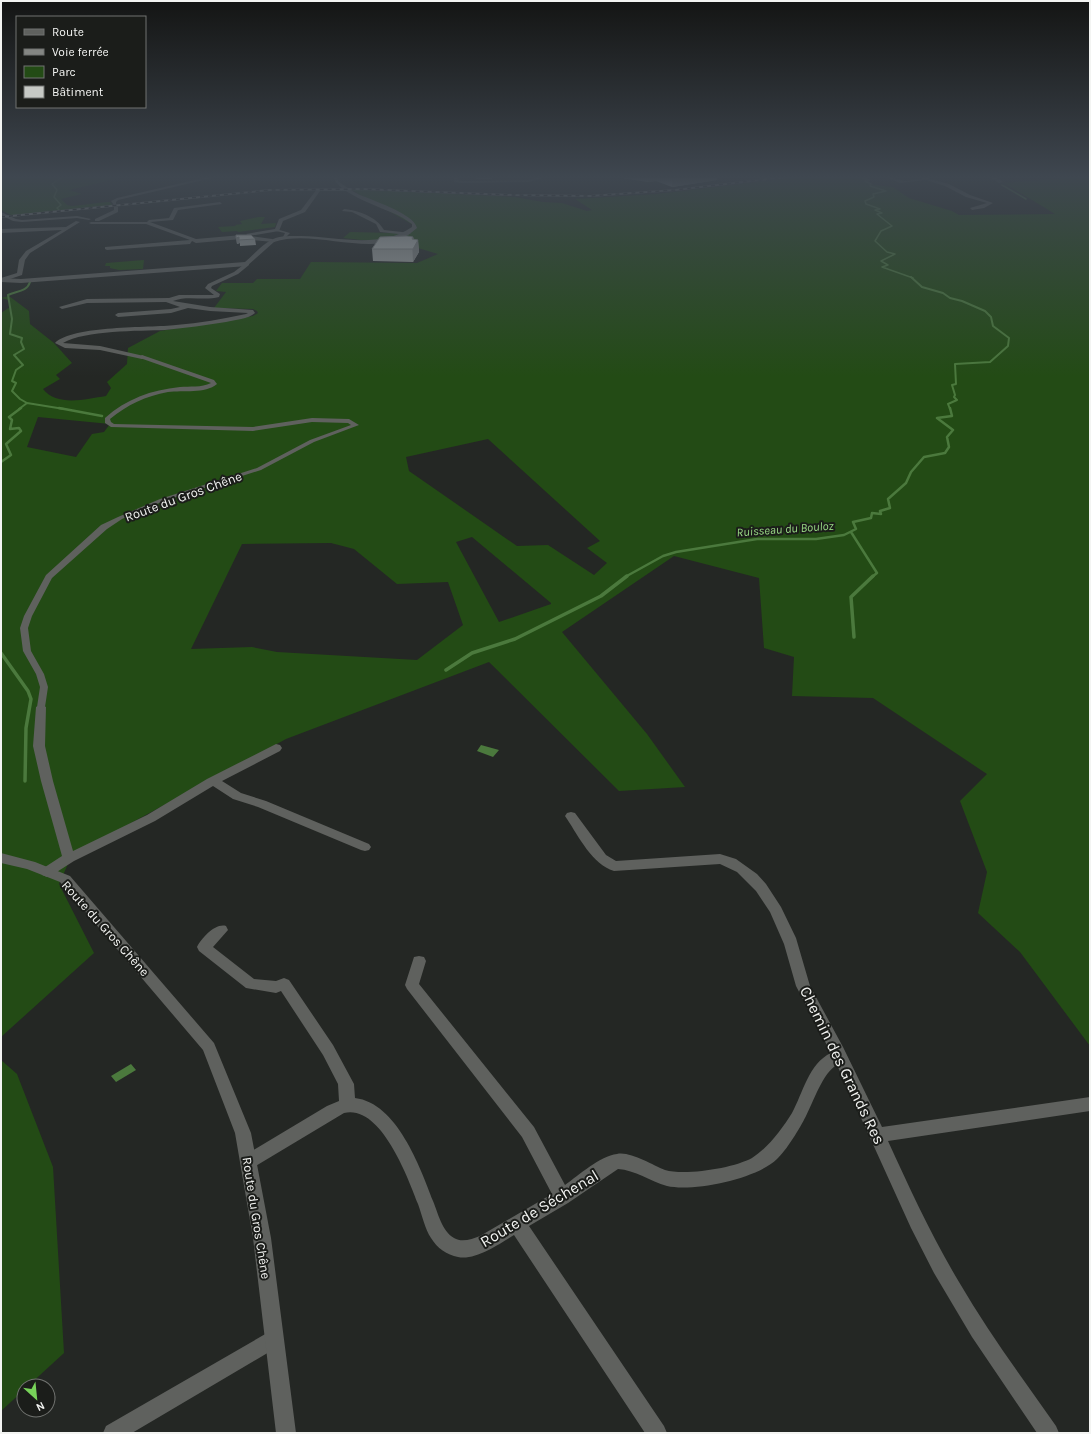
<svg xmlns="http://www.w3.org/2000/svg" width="1091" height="1434" viewBox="0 0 1091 1434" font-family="Karla,sans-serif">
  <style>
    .green { fill: #234b15; fill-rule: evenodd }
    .water { fill: #4b793d }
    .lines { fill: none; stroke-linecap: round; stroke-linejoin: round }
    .stream-far3 { stroke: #4b793d; stroke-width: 1.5 }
    .stream-far2 { stroke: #4b793d; stroke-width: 2 }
    .stream-far1 { stroke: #4b793d; stroke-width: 2.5 }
    .stream { stroke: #4b793d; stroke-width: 3.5 }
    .pedestrian { fill: #5f615e; fill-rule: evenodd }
    .minor { fill: #5f615e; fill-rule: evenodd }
    .tertiary { fill: #5f615e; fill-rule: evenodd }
    .rail-casing { stroke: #848683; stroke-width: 2 }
    .rail { stroke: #1b1d1a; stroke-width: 1.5; stroke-dasharray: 4; stroke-linecap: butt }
    .wall { fill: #aaada9 }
    .shaded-wall { fill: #8b8d8a }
    .building { fill: #c6c9c5; stroke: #8b8d8a }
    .labels { text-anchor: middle; stroke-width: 4; stroke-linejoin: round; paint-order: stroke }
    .far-water-label { font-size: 12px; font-style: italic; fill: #9adb86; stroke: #1b1d1a }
    .street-label { font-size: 13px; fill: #f3f4f2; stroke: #1b1d1a }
    .near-street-label { font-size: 16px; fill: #f3f4f2; stroke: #1b1d1a }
  </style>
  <rect width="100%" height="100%" fill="#242724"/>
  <!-- green -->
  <path class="green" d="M1,176h127l-59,14 13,4 -21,5 6,6 5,1 35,-4h3l2,3 -101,10 -10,-5z
    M806,176h55l1,3 13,6 18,2 16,11 43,13 7,4 96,-1 -51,-31 86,-7v870l-70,-94 -42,-39 9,-41 -27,-71 27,-27 -114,-76 -81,-2 2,-39 -30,-9 -5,-70 -85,-22 -112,76 85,102 38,53 -66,4 -130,-129 -203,77 -214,116 -13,29 35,69 -93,84v-724l9,-6 -1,-7 -8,-2 8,-2 20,15 1,13 24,19 18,20 -16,12 4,4 -17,10c14,18 43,10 63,7l5,-8 -4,-6 20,-18 1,-16 32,-17 93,-15 5,-3 -1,-2 -4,-2 -39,-1 12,-16 -10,-1 6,-8h31l4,-4h43l11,-17 106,1 21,-9 -20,-6 -38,-5c11,-3 31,-5 35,-17l-65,-37 165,8 28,5 19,1 25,8 5,-1 -17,-11 82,-5zM38,417l72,7 -6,8 -12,2 -16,23 -49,-10zM488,439l112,102 -13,7 20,15 -13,12 -46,-30 -31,1 -108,-75 -3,-14zM472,537l79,66v1l-52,18 -43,-80zM331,543l23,6 43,35 51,-2 15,43 -46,35 -140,-8 -25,-5 -61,2 51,-105z
    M258,217h7l-4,7 15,-1 -1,4 -37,5 -1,-1 -15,1 -4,-5 18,-1 -1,-1 7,-1 -2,-3z
    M350,232l44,1 7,1 -10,4 -21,3 -27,-3z
    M144,260l-1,9 -24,1 -9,-2v-2h-5l1,-3z
    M1,1060l16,14 36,93 11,186 -36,33h-4v4l-23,21z"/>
  <!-- water -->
  <path class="water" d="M481,745l18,5 -6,7 -16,-6z
    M131,1064l5,6 -20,12 -5,-6z"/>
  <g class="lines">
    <!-- stream-far3 -->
    <path class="stream-far3" d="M858,176l11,4 -4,1 6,3 -1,2 16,5 -13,3 1,3 -9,4 1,3 14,5 -5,1 7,3 -5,1 15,12 -11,5 -6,10 12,11 8,2 -14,7 7,4 -6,2 31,11
      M1002,185l24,14
      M59,210l-2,-2 4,-3 -7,-8 3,-7 -5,-6 12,-8"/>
    <!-- stream-far2 -->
    <path class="stream-far2" d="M911,277l11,10 21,6 7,5 12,3 23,10 6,6 2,9 16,12 -1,8 -18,16 -35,2 1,20 -4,1 3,10 -1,2 3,3 -9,4 2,5
      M27,403l37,6
      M19,409l8,-6 -7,-4 -8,-8 4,-8 -4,-2 4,-11 7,-5 -9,-10 10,-6 -3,-7 1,-4 -12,-4 2,-15 -4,-24c8,-4 19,-3 22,-13"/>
    <!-- stream-far1 -->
    <path class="stream-far1" d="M59,408l43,8
      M1,462l10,-7 -5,-11 15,-13 -2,-3 -9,1 2,-9 -3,-3 12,-9
      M851,532l26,41 -5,4
      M625,577l38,-21 13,-4 81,-13h59l28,-4 12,-6 -3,-7 18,-4 1,-5 9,1 -1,-3 10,-3 -2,-9 18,-16 5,-11 13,-15 21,-4 4,-6 -2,-10 6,-7 -16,-12 15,-2 -2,-8"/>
    <!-- stream -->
    <path class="stream" d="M854,637l-3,-40 22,-21
      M1,653l27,38 3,8 -5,29 -1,53
      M446,670l26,-17 43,-14 86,-43 26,-20"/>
    <!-- pedestrian -->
    <path class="pedestrian" d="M276,229l14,4 -6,6h-2l3,-6 -9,-2z
      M142,355l72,25 3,4c-12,10 -34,6 -49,8 -22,4 -41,13 -58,27l1,3 3,2 139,3 59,-9 37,1 10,6 -45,17 -53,28 -97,31 -42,18 -15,10 -55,49 -20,38 -4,12 3,23 13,23 4,13 -3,20 -4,3 -3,-1 -1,-2 3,-20 -4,-13 -13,-23 -3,-23 4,-12 22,-41 55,-50 17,-8 42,-18 97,-31 53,-28 41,-15 -3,-2 -36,-1 -59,9 -142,-4 -6,-4v-5c21,-19 46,-28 75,-31 10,-1 21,1 31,-4l-71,-25 -1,-1z"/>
    <!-- minor -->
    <path class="minor" d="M212,176h9l-103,24 -2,2v2l-2,1 -3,-4 6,-3z
      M454,176h4v4l4,1 67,-1 12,-4h8l-20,6 -67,1 -8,-1z
      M883,176l22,5 16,-2 2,-2 26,7 21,11 23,8 -9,5 -12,2 -2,-2 17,-5 -21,-6 -21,-11 -19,-6 -26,3z
      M988,176h6l9,6 -4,1z
      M317,189h30l2,1 -2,1h-27l-15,21 -22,9 -4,10 -30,5 -3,-2 29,-5 4,-10 22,-9z
      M220,202l2,2 -44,6 -5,10 -23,2 46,17 46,-4 30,4 3,2 -1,1 -32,-3 -46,4 -4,-2 -2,3 -83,6 -2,-1v-2l85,-7 -44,-16h-55l-2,-1 2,-1h56l2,-2 20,-2 5,-10z
      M114,206l4,1v5l-19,9h-4v-2l19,-9z
      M344,209c14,1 33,8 40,21l27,3 -3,2 -28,-3 -4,-8 -24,-12 -10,-1z
      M1,212l15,7 6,1 55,-4 14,3 -2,1 -12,-2 -55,4 -9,-1 -12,-6z
      M76,221l4,1 -50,31 -5,7 -3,15 -21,7v-4l16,-5 2,-13 7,-9 36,-21 -61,3v-4l65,-2z
      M247,262l2,1v2l-11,9 -26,12 -1,2 9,6 -1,3c-15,4 -32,-2 -46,4l37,6 43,3 2,3c-7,6 -20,7 -29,9 -20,3 -40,6 -61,8 -26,1 -80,0 -102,13l37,3 44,10v2l-2,1 -42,-9 -35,-2 -10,-5c18,-18 94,-15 121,-18 23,-2 47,-6 70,-11l2,-1 -38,-2 -22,-3 -17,5 -53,4 -3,-2 3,-2 53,-4 9,-2 -14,-5 -79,1 -25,6 -3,-2 28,-8 82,-1 10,-3h35l-9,-7 3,-4 26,-12z
      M41,704l5,3 -1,39 8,35 20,70 74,-36 60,-36 69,-35 4,1 2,3 -2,3 -58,30 19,12 25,8 103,43 2,3 -2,3 -4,1 -4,-1 -103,-43 -25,-8 -20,-13 -58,35 -81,40 -22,14 -5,2 -5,-2 -1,-3 1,-3 20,-13 -21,-75 -8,-35 3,-39z
      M571,812l4,1 31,42 10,6 104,-7 16,5 21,15 9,10 15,23 15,31 14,48 33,61 39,80 208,-30v14l-202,30c22,48 44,96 71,141 29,50 64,97 97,144l3,7h-22l-65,-96 -38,-64 -23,-45 -74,-163c-14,7 -24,38 -31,51 -6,12 -20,35 -29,43 -20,20 -84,33 -110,27 -17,-5 -32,-16 -49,-17l-50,34 -39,23 135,200 3,7h-22l-131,-198c-13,8 -39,26 -56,22 -11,-2 -21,-9 -27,-19 -6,-9 -9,-23 -13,-34 -10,-26 -37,-100 -74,-91l-90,54 -6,3 -6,-3 -2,-5 2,-5 85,-51 12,-5 -1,-17 -15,-29 -42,-64 -5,2 -30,-5 -47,-37 -2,-4c5,-9 18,-24 29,-21l2,4 -15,17 41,32 22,2 8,-3 5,2 44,65 21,39 1,14c42,5 65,69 78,103 5,12 9,30 21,37 8,5 18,1 26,-2l72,-42 -30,-57 -115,-148 -2,-4 9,-28 5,-1 5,1 2,4 -7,23 115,143 31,58c14,-10 35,-29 52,-31 13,-3 35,11 48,16 20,6 69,-2 87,-12 16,-10 30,-29 40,-45 11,-20 17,-50 39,-60l-35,-67 -12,-42 -14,-32 -14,-21 -19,-19 -17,-8 -106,7c-22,-7 -35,-34 -47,-52l-2,-3 2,-3z
      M274,1329l7,2 2,7 -2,7 -149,88h-29l3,-7z"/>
    <!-- tertiary -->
    <path class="tertiary" d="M333,176h4l1,5c6,4 12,9 18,12 14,7 58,20 61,35 -38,35 -100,-1 -143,14l-27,24 -226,17 -20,-1v-4l20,1 224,-17c8,-7 17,-17 26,-22 8,-5 21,-4 30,-4 37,1 79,13 111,-9v-3l-9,-6c-15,-9 -67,-24 -70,-42z
      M916,176h25l-18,3z
      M1,853l34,9 35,14 144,167 37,90 20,105 25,195h-20l-23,-195 -18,-105 -32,-83 -143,-168 -33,-13 -26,-6z"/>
    <!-- rail casing -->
    <g class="rail-casing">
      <path id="rail" d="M1,217l269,-27 92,-1 150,6 78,1 85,-6 119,-14"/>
    </g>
    <!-- rail -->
    <use href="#rail" class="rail"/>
  </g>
  <!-- wall -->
  <path class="wall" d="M474,176h18v3h-16v-2h-2z
    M622,176h95v4l-45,7 -16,-6 -8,1 -26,-4z
    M236,235l19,4 1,6 -16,1v-3l-3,1z
    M413,237l1,3h4l1,12 -6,10 -40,-1 -1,-12z"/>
  <!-- shaded-wall -->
  <path class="shaded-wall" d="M648,176h8v5l-8,1z
    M692,176h25v4l-45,7v-8z
    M239,237l1,6 -3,1 -1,-6z
    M413,237l1,10 4,-7 1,12 -6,10 -1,-23z"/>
  <!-- building -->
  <path class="building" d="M665,176h27l-20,3z
    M236,235h15l4,4 -16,1v-3l-3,1z
    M407,236l6,1 -1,2 6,1 -5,9h-41l8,-12z"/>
  <!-- sky -->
  <linearGradient id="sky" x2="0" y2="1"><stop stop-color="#141514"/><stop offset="0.47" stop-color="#3f4750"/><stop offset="1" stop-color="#3f4750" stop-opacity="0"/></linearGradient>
  <rect width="1091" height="377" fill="url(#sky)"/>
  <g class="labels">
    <!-- far-water labels -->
    <g class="far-water-label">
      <text transform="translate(785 529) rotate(-4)" y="4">Ruisseau du Bouloz</text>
    </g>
    <!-- street labels -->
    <g class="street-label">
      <text transform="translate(183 496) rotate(-20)" y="5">Route du Gros Chêne</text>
      <text transform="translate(106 928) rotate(48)" y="5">Route du Gros Chêne</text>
      <text transform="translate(257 1218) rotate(81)" y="5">Route du Gros Chêne</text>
    </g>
    <!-- near-street labels -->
    <g class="near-street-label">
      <text transform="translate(843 1065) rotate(64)" y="6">Chemin des Grands Res</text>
      <text transform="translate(539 1208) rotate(-31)" y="6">Route de Séchenal</text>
    </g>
  </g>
  <!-- border -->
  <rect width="1091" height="1434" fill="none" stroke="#f3f4f2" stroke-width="4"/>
  <!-- legend -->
  <rect x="16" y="16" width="130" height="92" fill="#1b1d1a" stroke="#717370"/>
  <rect x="24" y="29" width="20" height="6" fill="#5f615e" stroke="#717370"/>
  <text x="52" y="36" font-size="12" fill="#f3f4f2">Route</text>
  <rect x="24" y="49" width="20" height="6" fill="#848683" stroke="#717370"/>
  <text x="52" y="56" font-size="12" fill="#f3f4f2">Voie ferrée</text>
  <rect x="24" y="66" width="20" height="12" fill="#234b15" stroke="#717370"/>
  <text x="52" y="76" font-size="12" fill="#f3f4f2">Parc</text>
  <rect x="24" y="86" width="20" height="12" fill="#c6c9c5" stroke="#717370"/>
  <text x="52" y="96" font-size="12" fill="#f3f4f2">Bâtiment</text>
  <!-- north arrow -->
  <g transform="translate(36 1398) rotate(153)"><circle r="19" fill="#1b1d1a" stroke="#717370"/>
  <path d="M0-3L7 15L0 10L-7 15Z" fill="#77d259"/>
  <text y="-6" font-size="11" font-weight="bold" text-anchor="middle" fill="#f3f4f2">N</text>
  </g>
</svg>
